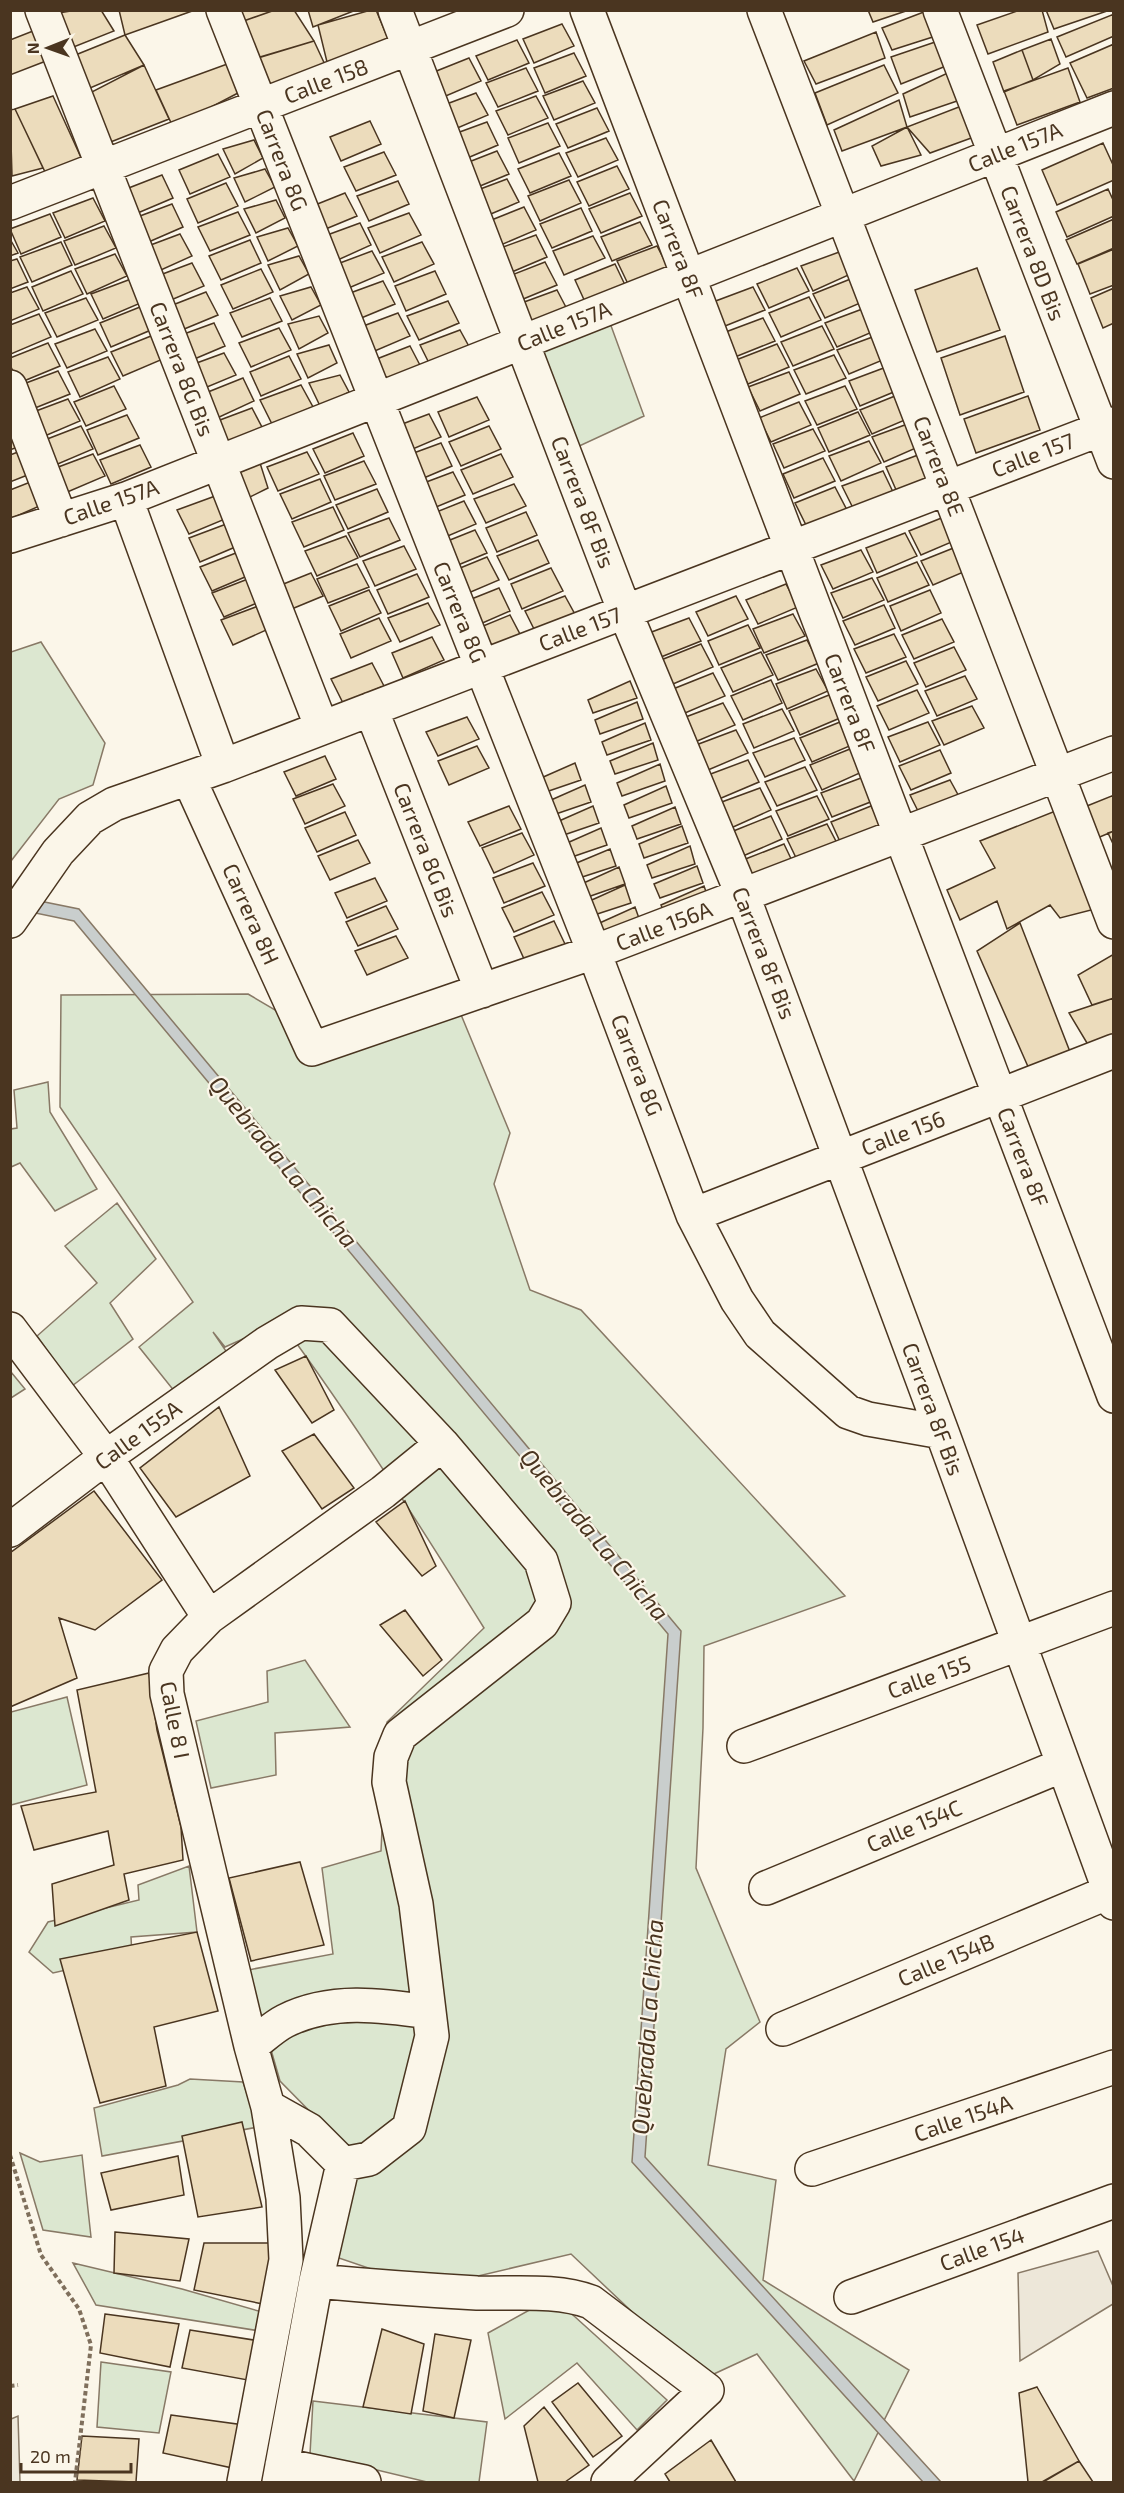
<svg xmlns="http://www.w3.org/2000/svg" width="1124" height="2493" viewBox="0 0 1124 2493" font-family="'Exo 2',sans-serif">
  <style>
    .green { fill: #dce7d0; stroke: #887966; stroke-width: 1.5 }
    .parking { fill: #ede7d9; stroke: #887966; stroke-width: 1.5 }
    .water { fill: #c9cecd; stroke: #887966; stroke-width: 1.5 }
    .building { fill: #ecdcbc; stroke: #4a3520; stroke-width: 1.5 }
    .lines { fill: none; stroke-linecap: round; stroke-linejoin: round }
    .street-casing { stroke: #4a3520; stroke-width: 36 }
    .path { stroke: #7f6f5c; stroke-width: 4; stroke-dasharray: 4.5 3; stroke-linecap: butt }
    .street { stroke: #fbf6e9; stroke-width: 33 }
    .labels { text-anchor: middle; stroke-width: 4.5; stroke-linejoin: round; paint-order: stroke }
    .street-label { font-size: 22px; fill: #4a3520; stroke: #fbf6e9 }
    .water-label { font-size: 24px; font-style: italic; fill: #4a3520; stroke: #fbf6e9 }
  </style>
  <rect width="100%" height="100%" fill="#fbf6e9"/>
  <!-- green -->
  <path class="green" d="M610,323l34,93 -69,32 -41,-101z
    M41,642l64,101 -12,42 -34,14 -48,62v-209z
    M248,994l95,56 114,-45 53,128 -16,51 36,106 51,20 264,286 -141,50 -1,82 -7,140 64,154 -34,27 -18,116 68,15 -13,100 146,90 -55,111 -97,-127 -54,25 -132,-125 -144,34 -94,-32 7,-114 -60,-61 -32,-111 85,-16 -11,-86 59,-17 6,-129 97,-94c-65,-104 -130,-207 -203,-306l-56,25 -12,-15 15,22 -53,38 -36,-45 54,-45 -133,-195 1,-112z
    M48,1082l2,30 47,77 -42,22 -35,-48 -9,4v-38l6,-1 -3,-38z
    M117,1203l39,56 -46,44 23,36 -61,47 -35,-50 60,-53 -32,-37z
    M11,1372l14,17 -14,9h-1z
    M305,1660l45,67 -75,6 1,42 -65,13 -15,-67 72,-19 -1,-31z
    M67,1697l20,88 -76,20v-93z
    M189,1866l8,66 -66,5 1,18 -79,18 -24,-21 19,-30 91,-22 -1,-15z
    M190,2079l53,3 15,45 -156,29 -8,-48 84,-23z
    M20,2153l20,9 42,-7 9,82 -48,-7z
    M73,2263l109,26 80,23 -2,19 -164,-26z
    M553,2297l114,103 -30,30 -60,-67 -72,56 -17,-86z
    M101,2362l70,10 -12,61 -62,-6z
    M313,2401l174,21 -8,60h-52l-117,-28z"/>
  <!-- parking -->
  <path class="parking" d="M1098,2251l15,35v18l-93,57 -2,-88z
    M18,2416l2,66h-9v-63z"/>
  <!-- water -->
  <path class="water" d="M10,895l69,14 602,722 -36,526 296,325h-18l-291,-320 36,-528 -594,-713 -63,-13z"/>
  <!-- building -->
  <path class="building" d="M77,10h24l13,21 -48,19 -14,-36z
    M119,10h76l-70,25z
    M236,10h39l-40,14z
    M275,10h19l20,31 -54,16 -25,-33z
    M308,10h48l-43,17z
    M371,10h5l13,31 -62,21 -9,-37z
    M868,10h41l-36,12z
    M929,10l10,25 -47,15 -10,-22z
    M1020,10h22l6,22 -60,22 -11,-29z
    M1046,10h64l-56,19z
    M1114,14v22l-48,21 -9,-20z
    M562,24l12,22 -40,17 -11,-24z
    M33,31l13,30 -36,14v-35z
    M876,32l9,26 -69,26 -12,-23z
    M125,35l19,30 -68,29 -13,-34z
    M944,39l7,25 -50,20 -10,-27z
    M1051,39l9,25 -27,16 -11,-30z
    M517,40l12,23 -41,17 -12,-24z
    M314,41l13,28 -67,19 -9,-28z
    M1114,44v44l-27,10 -17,-35z
    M1022,50l11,30 -29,12 -11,-30z
    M574,53l12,23 -41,17 -11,-25z
    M469,58l12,23 -40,17 -12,-24z
    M230,63l8,30 -65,34 -17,-37z
    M144,65l25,54 -66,26 -21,-48z
    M884,65l14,28 -71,32 -12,-32z
    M526,68l12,23 -40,16 -12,-24z
    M1068,68l12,34 -63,23 -13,-34z
    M954,70l9,29 -53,18 -7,-23z
    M583,81l12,22 -41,17 -11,-24z
    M476,93l12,22 -40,17 -12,-24z
    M53,96l30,66 -36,14 -32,-67z
    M536,96l12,22 -40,17 -12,-24z
    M899,100l8,27 -65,24 -8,-21z
    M964,105l10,32 -44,16 -23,-26z
    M597,108l12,23 -41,17 -12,-24z
    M15,109l28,59 -31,8 -2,-66z
    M370,121l11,23 -40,17 -11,-24z
    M487,122l11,23 -40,17 -12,-25z
    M548,123l12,23 -41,17 -11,-25z
    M907,127l14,28 -40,11 -9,-20z
    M606,138l12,22 -40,17 -12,-24z
    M254,140l9,18 -28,16 -12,-25z
    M1103,143l11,24v13l-57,25 -15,-35z
    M497,151l12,23 -41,17 -12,-24z
    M384,152l12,23 -40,16 -12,-24z
    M559,153l12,23 -41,17 -12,-24z
    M218,154l12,23 -40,17 -11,-24z
    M617,166l12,23 -40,17 -12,-24z
    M265,169l10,18 -30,15 -11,-24z
    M162,175l11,23 -40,17 -12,-24z
    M507,179l12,23 -40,17 -12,-25z
    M569,180l12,23 -41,18 -12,-25z
    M398,181l11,23 -40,17 -12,-25z
    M226,183l12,23 -40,17 -11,-24z
    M1108,189l6,13v14l-47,21 -11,-25z
    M345,193l12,23 -41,17 -11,-24z
    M630,193l12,23 -41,17 -12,-24z
    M93,198l12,23 -40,17 -12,-25z
    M276,200l9,18 -29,15 -12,-24z
    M172,204l11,23 -39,17 -12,-25z
    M524,207l12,23 -40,17 -12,-24z
    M581,208l11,23 -40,17 -12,-24z
    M238,212l12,23 -40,16 -12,-24z
    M409,213l12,22 -41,18 -12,-25z
    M50,214l11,23 -40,17 -11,-25z
    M1114,219v29l-37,16 -11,-24z
    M640,222l12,23 -40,16 -11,-24z
    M360,223l11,22 -40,18 -12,-25z
    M104,226l12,22 -41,17 -11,-24z
    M288,228l10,18 -30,15 -11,-24z
    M180,234l12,22 -40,18 -12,-25z
    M536,235l11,22 -40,17 -12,-24z
    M593,236l12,22 -41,17 -11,-24z
    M10,239l8,14 -8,3z
    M250,240l11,23 -40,17 -12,-24z
    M61,242l11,23 -40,17 -12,-25z
    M422,242l12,22 -40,18 -12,-25z
    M657,246l12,23 -40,17 -12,-25z
    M1114,249v36l-24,9 -12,-30z
    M372,251l12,22 -40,17 -12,-24z
    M842,251l11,22 -40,18 -12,-25z
    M115,254l12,22 -40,18 -12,-25z
    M299,256l10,18 -29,16 -12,-25z
    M17,259l11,23 -18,7v-28z
    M545,262l12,23 -41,17 -12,-24z
    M192,263l12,23 -40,17 -12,-25z
    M615,264l11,23 -40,17 -11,-24z
    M797,268l12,23 -40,17 -12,-24z
    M977,268l23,62 -63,22 -22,-62z
    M261,269l12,23 -40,17 -12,-24z
    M71,271l12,23 -40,17 -11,-24z
    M435,271l11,23 -40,17 -11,-25z
    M853,278l12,23 -40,17 -12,-24z
    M131,279l12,23 -40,17 -12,-25z
    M383,281l12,23 -41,17 -12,-25z
    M27,287l12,22 -29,12v-28z
    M311,287l10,18 -29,15 -12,-24z
    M753,287l12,23 -40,16 -12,-24z
    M1114,288v35l-11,5 -12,-30z
    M557,290l12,23 -41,16 -12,-24z
    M206,292l12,23 -41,17 -12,-24z
    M809,297l12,23 -40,17 -12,-24z
    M86,298l12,22 -41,17 -12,-24z
    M270,298l12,23 -40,16 -12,-24z
    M448,301l11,22 -40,17 -12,-24z
    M140,307l11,23 -40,17 -11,-24z
    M865,308l12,22 -40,17 -12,-24z
    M398,313l12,23 -40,17 -12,-25z
    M39,314l12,23 -40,17 -1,-29z
    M319,316l9,17 -29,16 -11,-25z
    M763,318l12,23 -40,16 -12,-24z
    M214,323l11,23 -40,17 -12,-25z
    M822,326l12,23 -41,17 -12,-24z
    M279,328l12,22 -40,17 -12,-24z
    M95,329l12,22 -40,17 -12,-24z
    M460,330l12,22 -40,17 -12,-24z
    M878,335l12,22 -41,17 -12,-24z
    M151,336l12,23 -40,17 -12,-24z
    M1005,336l19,56 -64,23 -19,-57z
    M48,343l12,23 -41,17 -9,-18v-7z
    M777,344l12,23 -41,17 -12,-24z
    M329,345l8,18 -29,15 -11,-24z
    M410,346l12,23 -41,17 -12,-24z
    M224,353l12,22 -41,17 -12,-24z
    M834,355l12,23 -40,16 -12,-24z
    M289,356l12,23 -40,17 -11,-24z
    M108,357l12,22 -40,18 -12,-25z
    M889,366l12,23 -41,17 -11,-25z
    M58,371l12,23 -40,16 -12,-24z
    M789,372l11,22 -40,17 -12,-24z
    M340,375l9,17 -28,16 -12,-25z
    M243,378l11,23 -39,18 -12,-25z
    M301,385l12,22 -41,17 -12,-24z
    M114,386l12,23 -40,17 -12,-24z
    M845,386l12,23 -40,16 -12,-24z
    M900,394l12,23 -40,17 -12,-24z
    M1028,396l12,34 -64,23 -12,-34z
    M477,397l12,23 -40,17 -11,-25z
    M68,399l12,22 -40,17 -12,-24z
    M799,402l12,23 -40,17 -12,-24z
    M252,408l12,23 -40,17 -12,-25z
    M858,412l12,23 -41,17 -11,-24z
    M429,414l12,23 -40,17 -12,-25z
    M127,415l12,23 -41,17 -11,-25z
    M913,422l12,22 -41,18 -12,-25z
    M81,426l12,23 -40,17 -11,-25z
    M489,426l12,23 -40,17 -12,-24z
    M10,428l10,18 -10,4z
    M813,429l12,22 -41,17 -11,-24z
    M353,433l11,23 -39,17 -12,-24z
    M869,441l12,22 -40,18 -12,-25z
    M441,443l11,23 -40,17 -12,-25z
    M140,445l11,22 -40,17 -11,-24z
    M18,452l12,22 -20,8v-27z
    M307,452l12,22 -41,17 -11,-24z
    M926,452l12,23 -41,17 -11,-25z
    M93,454l12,22 -40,17 -12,-24z
    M501,454l12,23 -40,17 -12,-24z
    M823,458l12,23 -41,17 -11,-24z
    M364,461l12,23 -41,16 -11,-24z
    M260,463l8,25 -26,13 -12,-24z
    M883,471l11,23 -40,16 -12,-24z
    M453,472l12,23 -41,17 -11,-25z
    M320,479l11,23 -39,17 -12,-25z
    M33,481l11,23 -34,15v-29z
    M514,484l12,22 -40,17 -12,-24z
    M835,487l12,23 -40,17 -12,-24z
    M377,489l11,23 -40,17 -12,-24z
    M218,495l12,22 -41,17 -12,-24z
    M464,501l12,23 -40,17 -12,-24z
    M333,507l11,23 -40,17 -12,-25z
    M526,512l11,23 -40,17 -11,-24z
    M949,515l12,23 -40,17 -12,-24z
    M389,518l11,22 -40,17 -12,-24z
    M229,523l11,22 -40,17 -11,-24z
    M475,530l12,23 -41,17 -11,-24z
    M905,533l12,23 -40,17 -11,-25z
    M346,536l12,22 -41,18 -12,-25z
    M538,540l11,23 -40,17 -12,-24z
    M961,545l12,23 -40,17 -12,-24z
    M404,546l12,23 -41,17 -12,-25z
    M861,550l12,22 -40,17 -12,-24z
    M241,551l11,23 -40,17 -12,-24z
    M487,557l12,23 -40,17 -11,-24z
    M917,562l12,23 -41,17 -11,-24z
    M357,564l12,23 -41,16 -11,-24z
    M551,568l12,23 -41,18 -11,-25z
    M311,573l12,23 -41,17 -11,-24z
    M417,574l12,23 -41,17 -11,-24z
    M253,577l11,23 -40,17 -12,-24z
    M872,578l12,22 -41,18 -12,-25z
    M786,584l12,23 -40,17 -12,-24z
    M499,588l11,23 -39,17 -12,-24z
    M369,590l12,23 -40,18 -12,-25z
    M930,590l11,23 -40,18 -11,-25z
    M565,596l12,22 -40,17 -12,-24z
    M736,596l12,23 -40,17 -12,-24z
    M428,603l12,22 -40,17 -12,-24z
    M261,605l12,22 -40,18 -12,-25z
    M884,605l11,23 -40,17 -12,-24z
    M793,614l12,22 -41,17 -11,-24z
    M510,615l12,23 -40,17 -11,-24z
    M379,618l12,23 -40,17 -11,-24z
    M689,618l12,23 -40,16 -12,-24z
    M942,619l12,23 -40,17 -12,-24z
    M748,625l12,23 -41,17 -11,-24z
    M894,634l12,23 -40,16 -12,-24z
    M432,637l12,23 -41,18 -11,-25z
    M807,640l12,23 -41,17 -12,-25z
    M701,644l12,23 -40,17 -12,-24z
    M954,647l12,23 -40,17 -12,-24z
    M761,652l12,23 -40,17 -12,-24z
    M906,661l12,23 -40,17 -12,-24z
    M372,663l12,23 -41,17 -12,-24z
    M816,669l12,22 -41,18 -11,-25z
    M713,673l12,23 -40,17 -12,-24z
    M965,676l12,23 -40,17 -12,-25z
    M771,680l11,23 -39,17 -12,-24z
    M630,681l7,17 -44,15 -5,-13z
    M917,690l12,23 -40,17 -12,-24z
    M829,695l11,23 -40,17 -11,-24z
    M637,702l6,17 -43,15 -5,-14z
    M723,703l12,22 -40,17 -12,-24z
    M972,706l12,22 -40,17 -12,-24z
    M782,709l12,22 -40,17 -11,-24z
    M467,717l12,22 -41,17 -12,-24z
    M840,722l12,23 -40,17 -12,-24z
    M928,722l12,23 -40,17 -12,-25z
    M645,723l6,17 -44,15 -5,-13z
    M736,730l12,23 -40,17 -12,-25z
    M794,738l11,22 -40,17 -12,-24z
    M653,743l5,17 -43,14 -5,-13z
    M477,746l12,22 -40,17 -11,-24z
    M850,749l12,23 -40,18 -12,-25z
    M940,750l11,23 -40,17 -12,-24z
    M325,756l11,23 -40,17 -12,-24z
    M748,760l11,22 -40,17 -11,-24z
    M575,763l6,17 -44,15 -5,-13z
    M660,764l5,17 -43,15 -5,-13z
    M805,767l12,23 -40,16 -12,-24z
    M861,778l12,23 -41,16 -11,-24z
    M950,780l12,22 -40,17 -12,-24z
    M333,784l12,22 -40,18 -12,-25z
    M585,785l6,17 -44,15 -5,-13z
    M666,786l6,17 -43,15 -5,-13z
    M760,788l11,22 -40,18 -12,-25z
    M1114,795v36l-19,8 -13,-31z
    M817,796l12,23 -41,17 -12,-25z
    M509,806l12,23 -41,17 -12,-24z
    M593,806l6,17 -44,15 -5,-13z
    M871,806l12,23 -41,17 -11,-24z
    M675,807l6,17 -44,15 -5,-13z
    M1058,810l37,99 -35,9 -10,-13 -43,24 -10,-28 -37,19 -13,-30 48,-22 -15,-27z
    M345,812l11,23 -39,17 -12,-24z
    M771,816l11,23 -39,17 -12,-24z
    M827,824l12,23 -40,17 -12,-25z
    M682,826l6,17 -44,15 -5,-14z
    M601,828l6,17 -44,15 -5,-13z
    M1114,831v15l-6,-13z
    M522,833l12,22 -40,18 -12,-25z
    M358,840l12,23 -40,17 -12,-24z
    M784,844l11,23 -40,17 -12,-24z
    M690,846l5,18 -43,14 -5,-13z
    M610,849l6,17 -43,14 -6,-13z
    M533,863l12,23 -41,17 -11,-25z
    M697,866l6,17 -43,15 -6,-14z
    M619,867l6,17 -43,15 -5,-13z
    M375,878l12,23 -40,17 -12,-25z
    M625,885l6,18 -43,14 -5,-13z
    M704,886l6,17 -44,15 -5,-13z
    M542,892l12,23 -40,17 -12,-24z
    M386,906l12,23 -40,17 -12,-24z
    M635,907l6,17 -43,14 -5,-12z
    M554,921l11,23 -40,17 -11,-24z
    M1020,923l52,134 -39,21 -56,-127z
    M396,936l12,22 -41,17 -12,-24z
    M1114,954v44l-22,7 -14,-30z
    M1114,998v41l-24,9 -21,-35z
    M306,1356l28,54 -22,13 -37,-53z
    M219,1407l31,69 -74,41 -36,-49z
    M314,1434l40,54 -32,21 -40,-58z
    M94,1491l68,89 -67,50 -36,-12 18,60 -67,29v-154z
    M405,1501l31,65 -14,10 -46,-54z
    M405,1610l37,50 -19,16 -43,-51z
    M149,1673l8,57 24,97 2,33 -59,14 5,26 -74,26 -3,-42 62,-19 -6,-34 -74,19 -13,-44 75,-14 -19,-102z
    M300,1862l24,83 -73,16 -22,-83z
    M197,1932l21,79 -64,16 12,59 -66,17 -40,-144z
    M242,2122l20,85 -64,10 -16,-81z
    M178,2156l6,39 -73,15 -10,-37z
    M115,2232l74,7 -9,42 -66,-8z
    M204,2243h70l-11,61 -69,-14z
    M105,2314l74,10 -9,43 -70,-14z
    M382,2329l42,15 -13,70 -48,-7z
    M190,2330l70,11 -7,40 -71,-13z
    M435,2334l36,6 -17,78 -31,-7z
    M578,2383l44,53 -29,21 -41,-55z
    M1037,2387l42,74 -37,21h-14l-9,-89z
    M544,2407l45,58 -24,17h-27l-14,-56z
    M171,2415l73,10 -7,44 -74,-16z
    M82,2436l57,3 -3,43 -59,-2z
    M711,2440l25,42h-66l-5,-8z
    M1079,2461l14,21h-50z"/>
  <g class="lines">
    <!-- street casing -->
    <g class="street-casing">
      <path id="street" d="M42,10l280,718
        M223,10l371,942 99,263 44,85 23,34 88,78 20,7 74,13
        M395,10l230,602 118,284 199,536 172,471
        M587,10l527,1386
        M764,10l350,912
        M940,10l174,452
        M10,203l497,-193
        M10,387l51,133
        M126,499l97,267
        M10,536l116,-37 988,-391
        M371,709l111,282
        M189,779l123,270 282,-97 520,-199
        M10,921l48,-69 32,-34 24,-14 109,-38 891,-342
        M693,1215l421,-164
        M10,1329l96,128 103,160
        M10,1530l96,-73 161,-114 34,-20 29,2 112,119 99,117 13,42 -12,20 -142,112 -9,22 -2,25 27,122 16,132 -23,92 -40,31 -26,5
        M744,1746l370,-138
        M766,1888l297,-123
        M783,2029l326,-137
        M251,2046c11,-8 22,-19 34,-25 45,-23 96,-16 144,-9
        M268,2107l41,23 34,34
        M812,2169l302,-102
        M316,2281c54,5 107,9 161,12 37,1 80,-4 114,9l116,88 -99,92
        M851,2297l263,-96
        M282,2465l82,17
        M244,2482l42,-222 -3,-62 -15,-91 -17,-61 -84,-352 -1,-23 11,-21 32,-33 174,-125 59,-48
        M279,2482l37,-201 27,-117"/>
    </g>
    <!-- path -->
    <path class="path" d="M10,2155l31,100 38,54 12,36 -16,137
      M10,2386l8,-1"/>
    <!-- street -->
    <use href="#street" class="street"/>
  </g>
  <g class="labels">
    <!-- street labels -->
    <g class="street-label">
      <text transform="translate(326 81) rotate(-21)" y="8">Calle 158</text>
      <text transform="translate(1015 147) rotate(-22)" y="8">Calle 157A</text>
      <text transform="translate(282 160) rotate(69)" y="8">Carrera 8G</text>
      <text transform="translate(678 249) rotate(69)" y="8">Carrera 8F</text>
      <text transform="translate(1033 253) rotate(69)" y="8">Carrera 8D Bis</text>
      <text transform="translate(564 326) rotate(-22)" y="8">Calle 157A</text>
      <text transform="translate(182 369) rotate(69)" y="8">Carrera 8G Bis</text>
      <text transform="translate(1033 455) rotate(-21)" y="8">Calle 157</text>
      <text transform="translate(939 466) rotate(69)" y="8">Carrera 8E</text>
      <text transform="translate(111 502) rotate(-19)" y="8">Calle 157A</text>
      <text transform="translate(583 502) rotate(69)" y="8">Carrera 8F Bis</text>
      <text transform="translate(460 612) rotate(68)" y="8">Carrera 8G</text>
      <text transform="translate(580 629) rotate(-21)" y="8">Calle 157</text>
      <text transform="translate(850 703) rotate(69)" y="8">Carrera 8F</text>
      <text transform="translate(426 850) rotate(69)" y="8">Carrera 8G Bis</text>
      <text transform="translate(251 914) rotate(66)" y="8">Carrera 8H</text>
      <text transform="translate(664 926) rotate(-21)" y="8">Calle 156A</text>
      <text transform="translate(764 953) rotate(69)" y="8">Carrera 8F Bis</text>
      <text transform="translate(637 1065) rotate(69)" y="8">Carrera 8G</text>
      <text transform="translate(903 1133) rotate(-21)" y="8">Calle 156</text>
      <text transform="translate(1023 1157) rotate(69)" y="8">Carrera 8F</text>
      <text transform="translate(933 1409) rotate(70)" y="8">Carrera 8F Bis</text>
      <text transform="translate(138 1435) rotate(-36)" y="8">Calle 155A</text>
      <text transform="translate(929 1677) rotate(-20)" y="8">Calle 155</text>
      <text transform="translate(175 1720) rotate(79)" y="8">Calle 8 I</text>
      <text transform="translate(914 1826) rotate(-23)" y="8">Calle 154C</text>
      <text transform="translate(946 1960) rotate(-23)" y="8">Calle 154B</text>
      <text transform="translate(963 2118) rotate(-19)" y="8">Calle 154A</text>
      <text transform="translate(982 2249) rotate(-20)" y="8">Calle 154</text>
    </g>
    <!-- water labels -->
    <g class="water-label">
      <text transform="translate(283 1162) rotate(50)" y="8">Quebrada La Chicha</text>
      <text transform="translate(594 1535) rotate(50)" y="8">Quebrada La Chicha</text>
      <text transform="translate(648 2027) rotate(-86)" y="8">Quebrada La Chicha</text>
    </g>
  </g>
  <!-- border -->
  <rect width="1124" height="2493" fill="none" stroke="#4a3520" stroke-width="24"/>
  <!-- north arrow -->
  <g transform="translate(48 48) rotate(269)" stroke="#fbf6e9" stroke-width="4.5" paint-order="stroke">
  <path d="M0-4.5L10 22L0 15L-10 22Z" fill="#4a3520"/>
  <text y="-9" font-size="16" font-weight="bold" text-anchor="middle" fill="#4a3520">N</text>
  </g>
  <!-- scale -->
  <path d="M21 2463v9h110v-9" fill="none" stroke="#4a3520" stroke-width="3"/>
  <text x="30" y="2463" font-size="18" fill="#4a3520" stroke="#fbf6e9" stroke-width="4.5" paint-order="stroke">20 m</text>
</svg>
